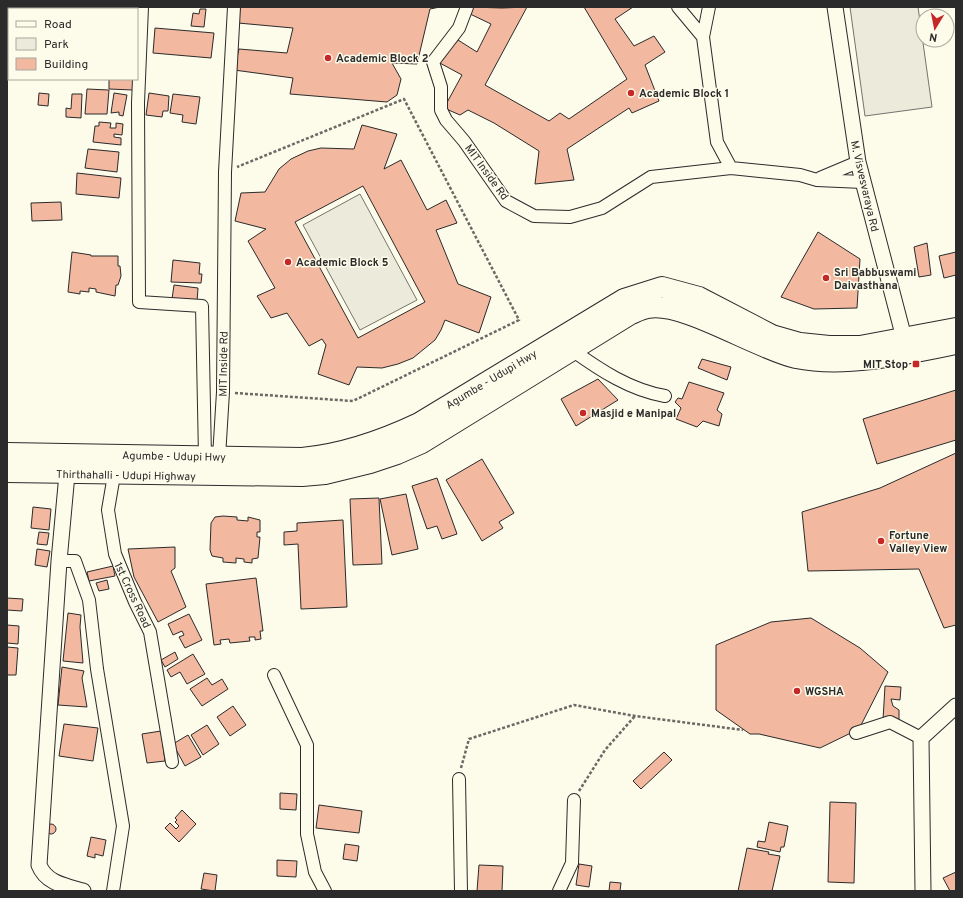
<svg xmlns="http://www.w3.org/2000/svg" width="963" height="898" viewBox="0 0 963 898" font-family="Overpass,sans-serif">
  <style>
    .green { fill: #ecebdb; stroke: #74746e }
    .parking { fill: #eceadb; stroke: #74746e }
    .building { fill: #f2b8a0; stroke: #2b2b2b; fill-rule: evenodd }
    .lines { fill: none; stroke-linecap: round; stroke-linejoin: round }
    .minor-casing { stroke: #2b2b2b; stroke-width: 14 }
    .tertiary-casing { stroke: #2b2b2b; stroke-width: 17 }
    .trunk-casing { stroke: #2b2b2b; stroke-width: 22 }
    .path { stroke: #6a6964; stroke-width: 2.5; stroke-dasharray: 3 2; stroke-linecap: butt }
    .minor { stroke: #fdfbea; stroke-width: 12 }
    .tertiary { stroke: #fdfbea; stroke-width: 15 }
    .trunk { stroke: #fdfbea; stroke-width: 20 }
    .poi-dot { fill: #c62828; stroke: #fdfbea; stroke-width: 1.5 }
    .labels { text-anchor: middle; stroke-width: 3; stroke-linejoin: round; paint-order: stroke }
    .poi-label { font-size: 11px; font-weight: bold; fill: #2b2b2b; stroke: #fdfbea; text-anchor: start }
    .street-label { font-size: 11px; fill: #2b2b2b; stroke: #fdfbea }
  </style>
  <rect width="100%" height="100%" fill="#fdfbea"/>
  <!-- green -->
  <path class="green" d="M360,194l57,106 -57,30 -57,-105z"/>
  <!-- parking -->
  <path class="parking" d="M850,7h68l14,100 -67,9z"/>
  <!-- building -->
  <path class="building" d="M240,7h200l-10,2 -13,55 -25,-1 9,16 -4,16 -10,7 -97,-8 3,-16 -59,-8 5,-21 48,4 6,-25 -55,-5z
    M471,7l31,1 25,-1 -42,78 64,36 11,-8 9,6 58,-40 -43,-72h49l-18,12 19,27 20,-10 11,16 -20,13 14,36 -27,12 -3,-5 -62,41 7,31 -39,4 4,-33 -45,-28 -26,-13 -8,5 -16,-7 18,-33 -24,-13 20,-22 19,12 14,-28 -23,-11z
    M200,9h6l-2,18 -13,-1 2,-13 6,1z
    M155,28l59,5 -3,25 -58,-5z
    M109,79h25l-1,11 -24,-1z
    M87,89l22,1 -2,24h-22z
    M39,93l10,1 -1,12 -10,-1z
    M114,93l13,2 -4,21 -4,-1v-3l-8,1z
    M149,93l20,3 -1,15h-5l-1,6 -16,-2z
    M72,94h10l-1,24 -15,-1v-9l5,1z
    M173,94l27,3 -4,27 -14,-2 1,-7 -13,-2z
    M99,122l12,1 -1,5h6v-5l7,1 -1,11 -8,-1v3l7,1v7l-28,-3 2,-16h4z
    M362,125l35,9 -13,35 17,-9 26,50 19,-10 11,23 -21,7 22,54 33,13 -12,36 -34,-13 -4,10 -6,10 -22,18 -15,6 -16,4 -25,-1 -8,18 -31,-11 8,-29 -4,-6 -13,7 -22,-33 -16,5 -14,-22 18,-8 -27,-47 18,-12 -31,-8 6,-28 24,-1 14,-23 12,-10 17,-8 13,-3 33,1zM363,186l62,116 -67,36 -63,-116z
    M88,149l31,3 -2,20 -32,-4z
    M77,173l44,5 -2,20 -43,-4z
    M61,202l1,18 -30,1 -1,-18z
    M818,232l42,27 -3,49 -43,1 -33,-12z
    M927,243l4,32 -12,2 -5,-30z
    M72,252l19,3v1h27v10h2l1,10 -3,9h-2l-1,11 -19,-4v-3l-7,-1v4l-9,-1v3l-12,-2z
    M956,252v23l-12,3 -5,-22z
    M173,260l27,3 -1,11h3l-1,9 -30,-1z
    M174,285l24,3 -1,14 -25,-3z
    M702,359l29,8 -4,13 -29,-12z
    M598,379l20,21 -42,26 -15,-27z
    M689,382l35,11 -7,17 5,4 -3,12 -16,-5 -6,6 -21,-8 5,-11 -6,-6 3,-4 4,1z
    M956,390v50l-79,24 -14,-45z
    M956,453v172l-12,3 -25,-59 -111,2 -6,-59 78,-24z
    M482,459l32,54 -15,9 4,6 -21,13 -36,-61z
    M437,478l20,56 -15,5 -5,-13 -10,3 -15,-43z
    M406,494l12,55 -26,6 -12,-56z
    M379,498l3,66 -29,1 -3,-66z
    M33,507l18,2 -2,21 -18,-2z
    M223,516l14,1v3l11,1v-4l12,3v12h-3v5h3l-2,21 -6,1v4l-8,-1v-3l-8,-1v5l-13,-1v-4l-11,-2 -2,-6 1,-27 4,-6z
    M343,520l4,87 -46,2 -3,-65 -14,1v-13l13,-1v-8z
    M39,532l10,1 -2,12 -10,-1z
    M175,547v21l-4,3 15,36 -28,15 -24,-45 -6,-28z
    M37,549l13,2 -3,16 -12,-2z
    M113,566l2,10 -26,5 -2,-9z
    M256,578l7,53h-3l1,8 -6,1v-3h-6l1,4 -20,2 -1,-4 -9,1 1,4 -7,1 -8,-61z
    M107,580l2,9 -10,2 -3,-8z
    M7,598l16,1 -1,12 -15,-1z
    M68,613l13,2 -1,12 3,36 -20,-2z
    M189,614l13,26 -17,8 -6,-11 5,-2 -2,-4 -9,4 -5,-11z
    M811,618l49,30 28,24 -29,57 -39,19 -61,-14h-9l-34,-24v-65l55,-23z
    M7,625l12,1 -1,18 -11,-1z
    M7,647l11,1 -2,27h-9z
    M175,652l3,7 -13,8 -4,-7z
    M193,654l12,20 -18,10 -7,-12 -9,5 -4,-7z
    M62,667l22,4 -2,7 5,29 -29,-2z
    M207,678l5,7 10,-6 6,10 -26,17 -12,-17z
    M885,686l16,1 -1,13 -9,-1 2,7 6,4v11l-16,-1z
    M233,706l13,19 -16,11 -13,-19z
    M64,724l34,4 -5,33 -34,-5z
    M207,725l12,19 -16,11 -12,-20z
    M161,731l4,30 -18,2 -5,-29z
    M188,735l13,22 -16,9 -12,-22z
    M664,752l8,8 -31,29 -8,-8z
    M280,793l17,1 -1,16 -16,-1z
    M830,802l26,1 -2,80 -26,-1z
    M319,805l43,6 -3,22 -43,-5z
    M182,810l14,14 -17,18 -14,-14 5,-5 6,6 3,-3 -4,-4 2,-2 -2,-2z
    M769,822l19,4 -4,21h-3l-1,5 -23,-5 1,-6 7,1z
    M46 829a5 5 0 1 1 10 0a5 5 0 1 1-10 0Z
    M91,837l15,3 -3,16 -8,-2v4l-8,-2z
    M345,844l14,2 -2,15 -14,-2z
    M747,848l22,4 -1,2 12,2 -8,35h-34z
    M277,860l20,1 -1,16 -19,-1z
    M579,864l13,2 -3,21 -13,-2z
    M479,865l24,1 -1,25h-25z
    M956,872v19h-6l-7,-13z
    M204,873l13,2 -2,16 -14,-2z
    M610,882l11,1 -1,8h-11z"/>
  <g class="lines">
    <!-- minor casing -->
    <g class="minor-casing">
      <path id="minor" d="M142,7l-4,96 1,199 63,4 3,151
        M467,7l-8,21 -26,34 8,25v23l5,10 18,21 42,60 28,15 36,1 32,-9 49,-31 80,-9 69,7 17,5 46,2
        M678,7l25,30
        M709,7l-6,30 14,105 14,26
        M820,178l38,-16
        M572,350c28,20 58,40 93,46
        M219,457l4,-65 2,-220 9,-165
        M114,475l-6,35 7,44 20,48 15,30 22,130
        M59,561h16l14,39 8,69 26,157 -10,65
        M274,675l33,70v89l8,38 10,19
        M856,733l34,-11 31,16
        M459,779l2,112
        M559,891l13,-28 2,-63"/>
    </g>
    <!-- tertiary casing -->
    <g class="tertiary-casing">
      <path id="tertiary" d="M835,7l23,155 46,176
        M67,474l-8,87 -20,304c7,18 26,21 44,26
        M923,891l-2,-153 35,-32"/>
    </g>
    <!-- trunk casing -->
    <g class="trunk-casing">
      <path id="trunk" d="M7,453l295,5c42,-4 79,-17 117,-35l205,-124 38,-12 37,10 73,38 28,8 29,3h31l96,-18
        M7,472l295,4 23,-2 45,-11 27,-9 25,-11 209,-129c5,-2 11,-5 17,-6 35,-7 108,41 148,50 50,10 111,-4 160,-14"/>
    </g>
    <!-- path -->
    <path class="path" d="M235,393l118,8 166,-81 -115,-221 -167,68
      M461,768l8,-29 105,-34 61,11 108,14
      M579,791l26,-41 30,-34"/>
    <!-- minor -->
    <use href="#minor" class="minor"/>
    <!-- tertiary -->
    <use href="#tertiary" class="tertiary"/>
    <!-- trunk -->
    <use href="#trunk" class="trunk"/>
  </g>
  <!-- markers -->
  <g class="poi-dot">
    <circle cx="328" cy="58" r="4"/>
    <circle cx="631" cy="93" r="4"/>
    <circle cx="288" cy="262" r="4"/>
    <circle cx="826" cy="278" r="4"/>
    <rect x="912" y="360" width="8" height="8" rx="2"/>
    <circle cx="583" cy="413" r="4"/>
    <circle cx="881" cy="541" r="4"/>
    <circle cx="797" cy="691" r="4"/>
  </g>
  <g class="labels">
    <!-- poi labels -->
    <g class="poi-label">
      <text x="336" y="62">Academic Block 2</text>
      <text x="639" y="97">Academic Block 1</text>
      <text x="296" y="266">Academic Block 5</text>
      <text x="834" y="276">Sri Babbuswami<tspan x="834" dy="13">Daivasthana</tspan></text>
      <text x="908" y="368" text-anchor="end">MIT Stop</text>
      <text x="591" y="417">Masjid e Manipal</text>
      <text x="889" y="539">Fortune<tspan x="889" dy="13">Valley View</tspan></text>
      <text x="805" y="695">WGSHA</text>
    </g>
    <!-- street labels -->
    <g class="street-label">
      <text transform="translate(487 172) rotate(54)" y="4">MIT Inside Rd</text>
      <text transform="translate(865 186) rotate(77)" y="4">M. Visvesvaraya Rd</text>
      <text transform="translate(223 364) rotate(-89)" y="4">MIT Inside Rd</text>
      <text transform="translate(491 379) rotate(-31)" y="4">Agumbe - Udupi Hwy</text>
      <text transform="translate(174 456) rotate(1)" y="4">Agumbe - Udupi Hwy</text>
      <text transform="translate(126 475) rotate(1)" y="4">Thirthahalli - Udupi Highway</text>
      <text transform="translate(133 595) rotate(65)" y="4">1st Cross Road</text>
    </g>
  </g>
  <!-- border -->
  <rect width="963" height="898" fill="none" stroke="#2b2b2b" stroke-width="16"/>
  <!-- legend -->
  <rect x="8" y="8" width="130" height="72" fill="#fdfbea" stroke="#a9a89e"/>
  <rect x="16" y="21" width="20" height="6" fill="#fdfbea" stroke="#a9a89e"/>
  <text x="44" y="28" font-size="12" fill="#2b2b2b">Road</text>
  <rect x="16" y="38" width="20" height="12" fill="#ecebdb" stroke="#a9a89e"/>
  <text x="44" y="48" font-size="12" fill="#2b2b2b">Park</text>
  <rect x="16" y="58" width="20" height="12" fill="#f2b8a0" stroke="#a9a89e"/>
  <text x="44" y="68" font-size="12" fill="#2b2b2b">Building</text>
  <!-- north arrow -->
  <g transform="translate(935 28) rotate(190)"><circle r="19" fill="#fdfbea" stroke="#a9a89e"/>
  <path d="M0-3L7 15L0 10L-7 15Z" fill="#c62828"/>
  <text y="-6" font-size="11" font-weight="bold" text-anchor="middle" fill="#2b2b2b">N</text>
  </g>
</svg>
